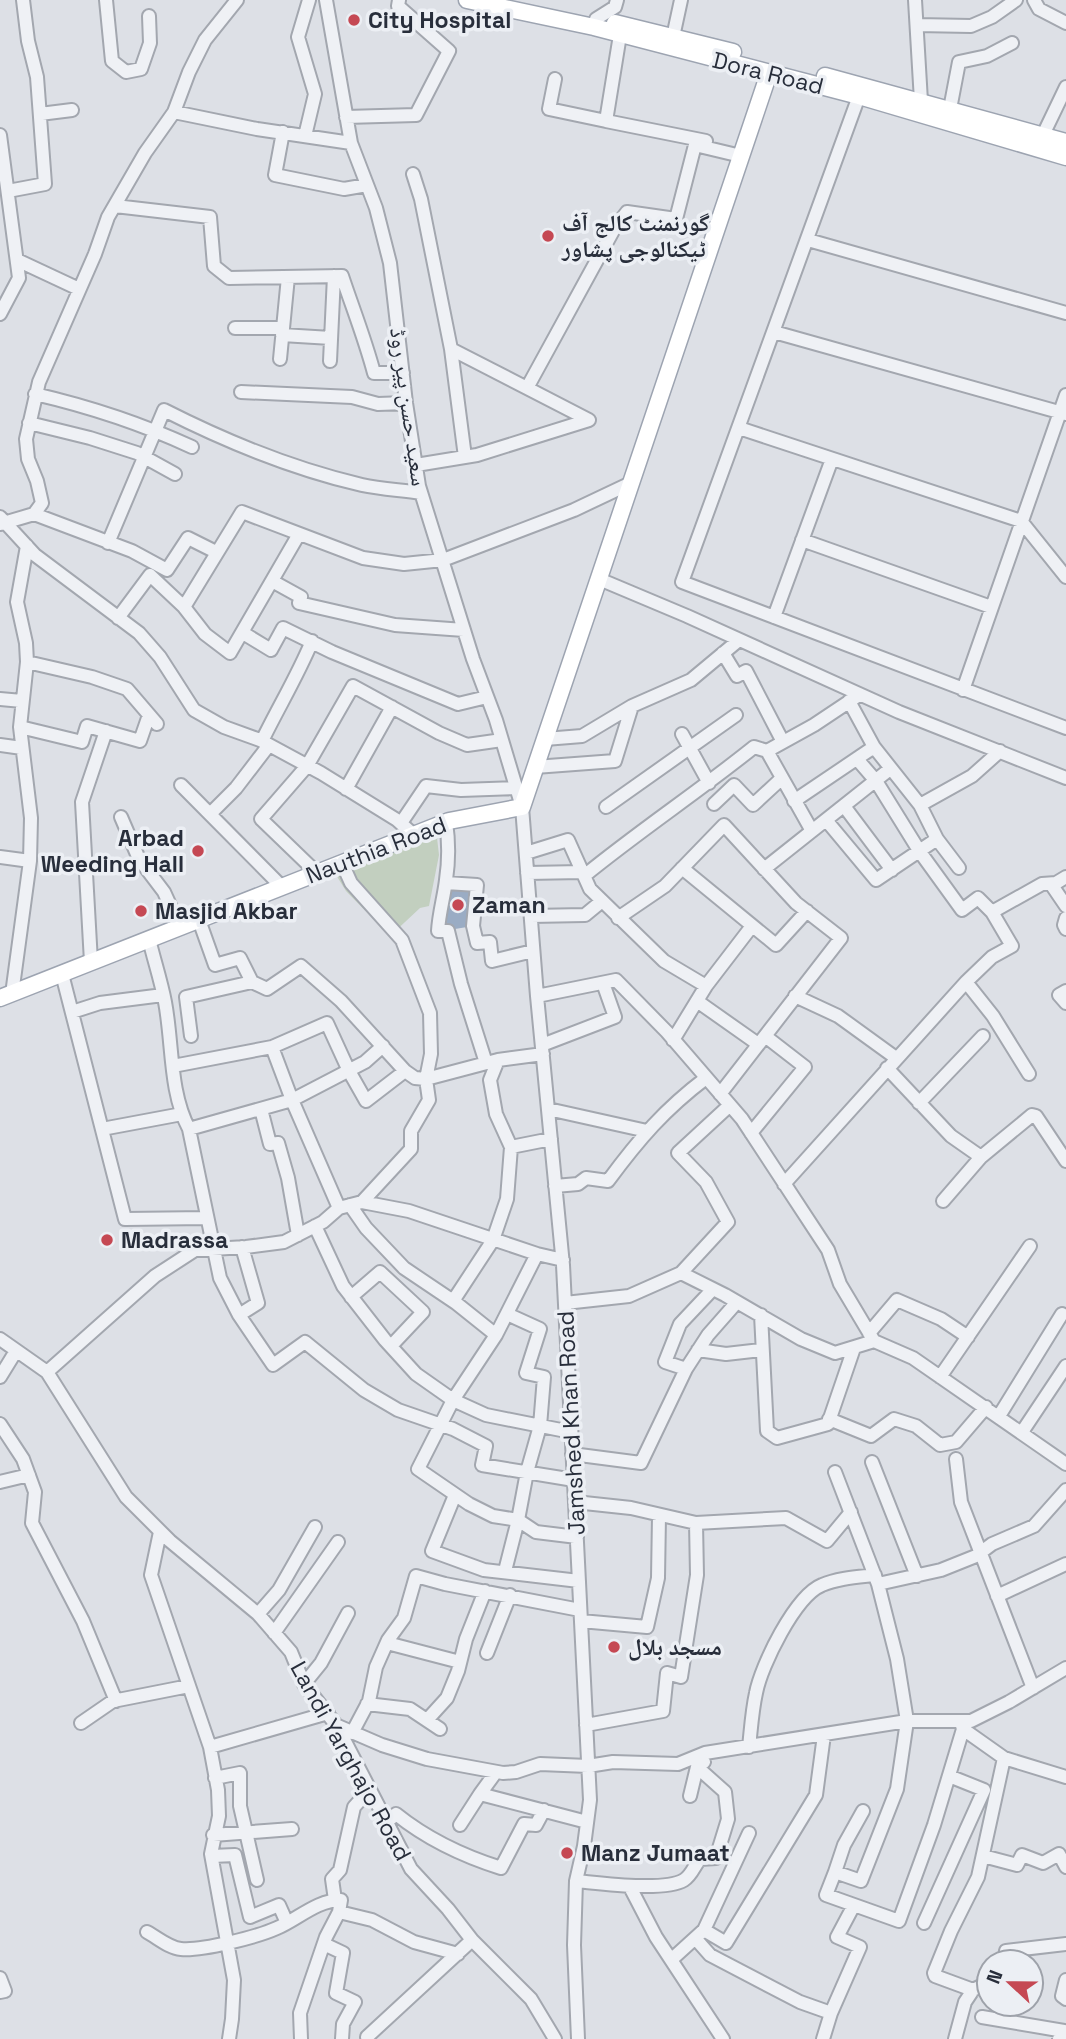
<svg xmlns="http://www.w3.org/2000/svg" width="1066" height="2039" viewBox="0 0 1066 2039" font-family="'Space Grotesk','Noto Naskh Arabic',sans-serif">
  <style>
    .green { fill: #c2cfbf }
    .water { fill: #9aacc4 }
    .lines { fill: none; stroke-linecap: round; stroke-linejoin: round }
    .minor-casing { stroke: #a3a7af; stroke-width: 16 }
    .major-casing { stroke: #9da4b1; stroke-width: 19 }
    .minor { stroke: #eff1f5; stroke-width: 12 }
    .major { stroke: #fff; stroke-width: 16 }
    .poi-dot { fill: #c54853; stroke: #eceff4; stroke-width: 2.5 }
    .labels { text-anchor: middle; stroke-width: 7; stroke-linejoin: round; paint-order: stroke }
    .poi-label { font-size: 23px; font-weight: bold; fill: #282e3b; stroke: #eceff4; text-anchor: start }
    .street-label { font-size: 23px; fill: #282e3b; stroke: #eceff4 }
  </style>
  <rect width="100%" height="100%" fill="#dde0e6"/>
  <!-- green -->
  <path class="green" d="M436,829l3,26 -10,51 -9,2 -30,28 -44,-45 -13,-21z"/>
  <!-- water -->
  <path class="water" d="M446,883l31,2 -4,41 -36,6z"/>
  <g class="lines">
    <!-- minor casing -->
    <g class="minor-casing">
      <path id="minor" d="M106,0l6,61 14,11 15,-3 9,-26 -1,-27
        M326,0l25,143 25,65 14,55 16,140 13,83 54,173 23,61 26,87 15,189 26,269 27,535 -6,46 -8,35 -2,64 4,94
        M915,0l6,101
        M1034,0l5,9 27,14
        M596,19l19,-12 2,-7
        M917,25l54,1 21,-9 24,-17
        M620,35l-14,86 100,20
        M673,37l8,-37
        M555,79l-6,30 57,12
        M859,96l-177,486 384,146
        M950,109l9,-47 28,-6 25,-13
        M174,112l83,17 94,14
        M40,114l32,-4
        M346,117l70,-2 33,-64 -51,-45 1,-6
        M283,132l-8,43 69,14 23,-4
        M0,135l19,143 -19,36
        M1043,135l23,-48
        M305,136l10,-42 -17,-57 11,-37
        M413,174l8,25 30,150 138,71 -112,35 -61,10
        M8,191l37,-7 -8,-107 -9,-36 -5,-41
        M115,206l95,11 4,49 15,12 113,-2c11,33 23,63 32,97h29
        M808,240l258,73
        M17,260l62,29
        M235,328h48
        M774,332l292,82
        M282,335l49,3
        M451,349l14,108
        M280,359l8,-82
        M330,361l4,-85
        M527,388l87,-159 13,-17 49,7 19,-74 46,11
        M241,392l111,5 26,7 28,-1
        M35,394c56,13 105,29 157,53
        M29,423l61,15 47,15 38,21
        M739,428l282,93 45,56
        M34,514l98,37 35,19 21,-32 28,14
        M0,517l35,38 104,78 21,24 34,53 30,17 36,13 61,33 76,47 17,15
        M0,524l34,-10 8,-11 -5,-22 -9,-22 -2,-20 13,-57 56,-128 13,-37 37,-64 29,-41 15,-40 16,-32 32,-40
        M802,540l189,67
        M108,543l56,-133c63,32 129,59 198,75 19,4 39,5 59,8
        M599,579l88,37 212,96 167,66
        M272,581l29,16 -2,6 96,22 69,5
        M184,607l21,27 25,19 69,-119
        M774,617l58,-158
        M118,618l32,-43 34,32 58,-95 121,46 41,6 39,-4 131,-50 57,-27
        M243,633l28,17 12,-22 49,24 126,52 29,-7
        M723,653l14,23 9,-5 37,71
        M27,662l65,15 35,12 30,35
        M963,690l103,-295
        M0,699l22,2
        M849,701l25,46 46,58
        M20,727l62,15 5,-16 53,15 9,-26
        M682,734l27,49
        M545,739l37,-3 50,-30 59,-26 48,-40
        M262,741c16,-33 36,-66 50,-100
        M0,745l22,3
        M767,751l45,80
        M857,759l19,22 44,71 42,58 16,-12 14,14
        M535,767l80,-6 17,-55
        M181,785l101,102
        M346,789l46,-82
        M794,801l80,-54
        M714,804l20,-19 19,20 28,-26
        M844,806l48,64
        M606,807l130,-92
        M210,814l26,-26 33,-43
        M121,817l18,42 25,33 16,35
        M826,820l50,60 61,-41
        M446,822c3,20 3,38 0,58 -2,17 -7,33 -8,51h10l13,53 25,79
        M401,823l25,-37 35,4 55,-2
        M526,853l42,-13 22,49 74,72 42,25
        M0,857l30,4
        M342,863l9,20 51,57 28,73 1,41 -5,25 3,21 -18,31v18l-49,53
        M682,868l94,77 31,-34
        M959,868l-22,-29 -17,-34 52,-29 28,-25
        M764,869l126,-100
        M317,873l-56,-54 46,-53 46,-80 86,47 28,12 35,-5
        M527,873l55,-1
        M584,876c55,-45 114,-84 170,-129l13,4 47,-26 45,-30
        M446,883l31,2 -4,41 4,17 13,-1 2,19 41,-10
        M1051,884l15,22
        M531,916l54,-1 17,-14
        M618,918l47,-32 59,-61 72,78 45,35 -121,156
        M1066,918l-2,7 2,4
        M199,920l16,45 25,-7 12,24 15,7 34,-23 40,35 64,70 10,7 11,1 72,-19
        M149,939c5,21 12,42 16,63 8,42 4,89 24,127l31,149 19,37 34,50 32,-23 59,48 34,20 55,19 33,17 -4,19 92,15
        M91,962l-9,-160 24,-71
        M62,974l63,245 82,-1
        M966,982l27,34 36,58
        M1066,991l-7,4 7,8
        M12,994l18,-133 1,-43 -11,-91 7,-65 -1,-19 -9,-41 10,-56
        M537,996l79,-16 51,52 75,87 86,131 12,34 34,57 39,17 153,106
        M795,996l43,20 58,42
        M697,1001l61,43
        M72,1012l28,-9 63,-8
        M191,1036l-5,-39 66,-15
        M673,1040l33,-54 46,-60
        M542,1045l73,-28 -12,-34
        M272,1047l20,53 47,108
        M543,1054l-45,6 -8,20 6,34 15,33 40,-8
        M173,1066l99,-19 55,-24 22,48 17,30 39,-30
        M887,1068l64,68 30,21
        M919,1103l64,-67
        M261,1109l9,35 8,-1 10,35 10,57
        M548,1109l99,22
        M102,1129l80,-15
        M189,1129l103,-29 73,-38 18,-16
        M751,1133l54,-66 -40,-31
        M784,1184l182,-202 26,-25 20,-11 -20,-34 50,-28 14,-1 10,-6
        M555,1186l23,-2 8,-6 22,3c31,-42 57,-72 98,-103
        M943,1201l38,-44 51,-42 4,1 30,45
        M350,1205l16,23 38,40 52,35 40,32
        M315,1226l28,60 42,54 31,34 37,26 33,15 85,17
        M537,1254l-41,81 -43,65 -35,69 51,35 24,12 25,4 18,12 41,5
        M681,1273l47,-51 -22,-40 -28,-29 52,-48
        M351,1297l29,-25 43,40 -32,34
        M453,1301l40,-61 14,-41 4,-52
        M565,1303l64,-7 52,-23 44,22 76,44 34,14 39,-12
        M239,1315l19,-12 -16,-56
        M761,1315l6,116 10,7 51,-14 26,-76
        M869,1333l28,-33 44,19 27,18
        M0,1339l47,33 79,125 44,44 88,73 33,38 13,32 33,42 74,143 37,40 24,31 59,59 24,40
        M698,1350l28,4 35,-4
        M686,1369l-21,-7 15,-38 33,-35
        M47,1372l108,-96 40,-26 51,-3 38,-5 39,-20 16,-14 23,-6 47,9 128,43 26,6
        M0,1377l16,-26
        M940,1377l90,-131
        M999,1416l63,-102
        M829,1419l42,17 23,-17 22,7 24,19 16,-3 30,-35
        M0,1424l23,35 12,33 -3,31 51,98 33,80
        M1022,1432l44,-66
        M572,1454l69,9 45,-94 22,-34 29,-33
        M956,1459l5,43 72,186
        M872,1462l45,114
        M835,1472l43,112 19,75 10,62 -10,68 -36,92 -26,-9 9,-27 19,-34
        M0,1482l29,-7
        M455,1495l-23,56 52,19 95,11
        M575,1502l56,6 65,15 90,-5 41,23 24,-29
        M160,1532l-9,43 59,172 8,43 1,26 -8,38 23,126 -2,39 -3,20
        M505,1571l13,-51 9,-48 13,-46 4,-49 -18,-4 14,-44 -33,-15
        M878,1584l63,-14 35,-14 16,-12 42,-18 32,-36
        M997,1596l69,-32
        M258,1614l21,-24 36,-63
        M581,1621l66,6 11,-49 1,-62
        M274,1633l64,-91
        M387,1643l73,19
        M487,1653l23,-58
        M304,1684l17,-21 27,-50
        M367,1704l43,5 30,20
        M427,1720l20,-22 11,-27 8,-32 19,-48
        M961,1722l2,7 41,29 62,19
        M81,1723l32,-22 76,-15
        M586,1725l77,-14 4,-38 14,4 16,-102 -1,-52
        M338,1726l44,19 45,14 76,14 13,-1 24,-8 48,2 25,-4 65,2 27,-11 202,-32h64l38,-19 57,-34
        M352,1733l17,-32 7,-34 12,-27 16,-22 12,-42 29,8 135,26
        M210,1747l118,-34
        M749,1747c2,-18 3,-36 7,-54 5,-27 39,-97 66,-108 16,-7 35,-8 53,-10
        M496,1772l-16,22 107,28
        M215,1778l25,-5v33l17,74
        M690,1796l7,-29 7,-5
        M387,1822l9,-8c31,25 67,42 105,54l23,-44 12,1 8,-15
        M460,1825l20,-31
        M213,1835l79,-6
        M212,1856l23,-1 15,62 29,-12 8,18
        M983,1856l34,9 5,-10 21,8 16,-9 7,13
        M835,1872l-9,23 73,26 35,-96 29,-96
        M576,1881c23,2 88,11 108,-1 8,-5 10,-14 16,-21l16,-1 12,-39 -3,-27 -28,-25
        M630,1887l26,50 67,102
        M335,1900l-3,-21 8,-9 14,-63 16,-18
        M339,1912l33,8 42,22 44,12
        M924,1923l60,-133 -35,-14
        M704,1930l45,-97
        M147,1932c11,6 22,16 34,17 21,2 76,-12 96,-21 21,-9 40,-28 64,-28l-2,12 -13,25 -26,76 1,26
        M695,1938l15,17 90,47 31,11
        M324,1944l19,9 -7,40 19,9 -12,22 -1,15
        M671,1960l33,-30 22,13 90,-148 8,-60
        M1004,1962l2,-11 60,-7
        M0,1978l5,13 -5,1
        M1066,1980l-4,16 4,3
        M973,1990l-38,-14 -1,-3 17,-42 27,-54 26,-119
        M982,2017l82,14 -5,8
        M367,2037l105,-97
        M823,2039l8,-26 29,-66 -23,-10 17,-32
        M955,2039l10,-37 8,-12 16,-8"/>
    </g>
    <!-- major casing -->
    <g class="major-casing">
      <path id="major" d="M467,0l127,27 265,69 207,61
        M615,23l118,29
        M825,76l241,66
        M0,998l449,-177 73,-14 247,-734"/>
    </g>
    <!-- minor -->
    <use href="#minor" class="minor"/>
    <!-- major -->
    <use href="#major" class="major"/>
  </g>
  <!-- markers -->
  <g class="poi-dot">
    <circle cx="354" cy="20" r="7"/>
    <circle cx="548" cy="236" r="7"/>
    <circle cx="198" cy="851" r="7"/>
    <circle cx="458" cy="905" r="7"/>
    <circle cx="141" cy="911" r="7"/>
    <circle cx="107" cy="1240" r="7"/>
    <circle cx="614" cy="1647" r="7"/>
    <circle cx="567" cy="1853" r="7"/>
  </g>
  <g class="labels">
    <!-- poi labels -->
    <g class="poi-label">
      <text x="368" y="28">City Hospital</text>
      <text x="562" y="231">گورنمنٹ کالج آف<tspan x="562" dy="26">ٹیکنالوجی پشاور</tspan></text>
      <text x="184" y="846" text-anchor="end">Arbad<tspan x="184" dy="26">Weeding Hall</tspan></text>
      <text x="472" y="913">Zaman</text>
      <text x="155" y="919">Masjid Akbar</text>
      <text x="121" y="1248">Madrassa</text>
      <text x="628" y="1655">مسجد بلال</text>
      <text x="581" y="1861">Manz Jumaat</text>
    </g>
    <!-- street labels -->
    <g class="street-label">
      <text transform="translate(768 73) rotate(14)" y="8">Dora Road</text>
      <text transform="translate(409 407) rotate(82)" y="8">سعید حسن پیر روڈ</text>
      <text transform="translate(376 850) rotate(-21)" y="8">Nauthia Road</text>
      <text transform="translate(571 1423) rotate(-93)" y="8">Jamshed Khan Road</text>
      <text transform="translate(351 1761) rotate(61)" y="8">Landi Yarghajo Road</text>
    </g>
  </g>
  <!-- north arrow -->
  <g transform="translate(1010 1983) rotate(292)"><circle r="33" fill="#eceff4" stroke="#9ea2aa" stroke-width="2"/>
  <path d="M0-5L12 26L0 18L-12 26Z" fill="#c54853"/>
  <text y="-10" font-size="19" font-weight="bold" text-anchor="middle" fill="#282e3b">N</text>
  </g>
</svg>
